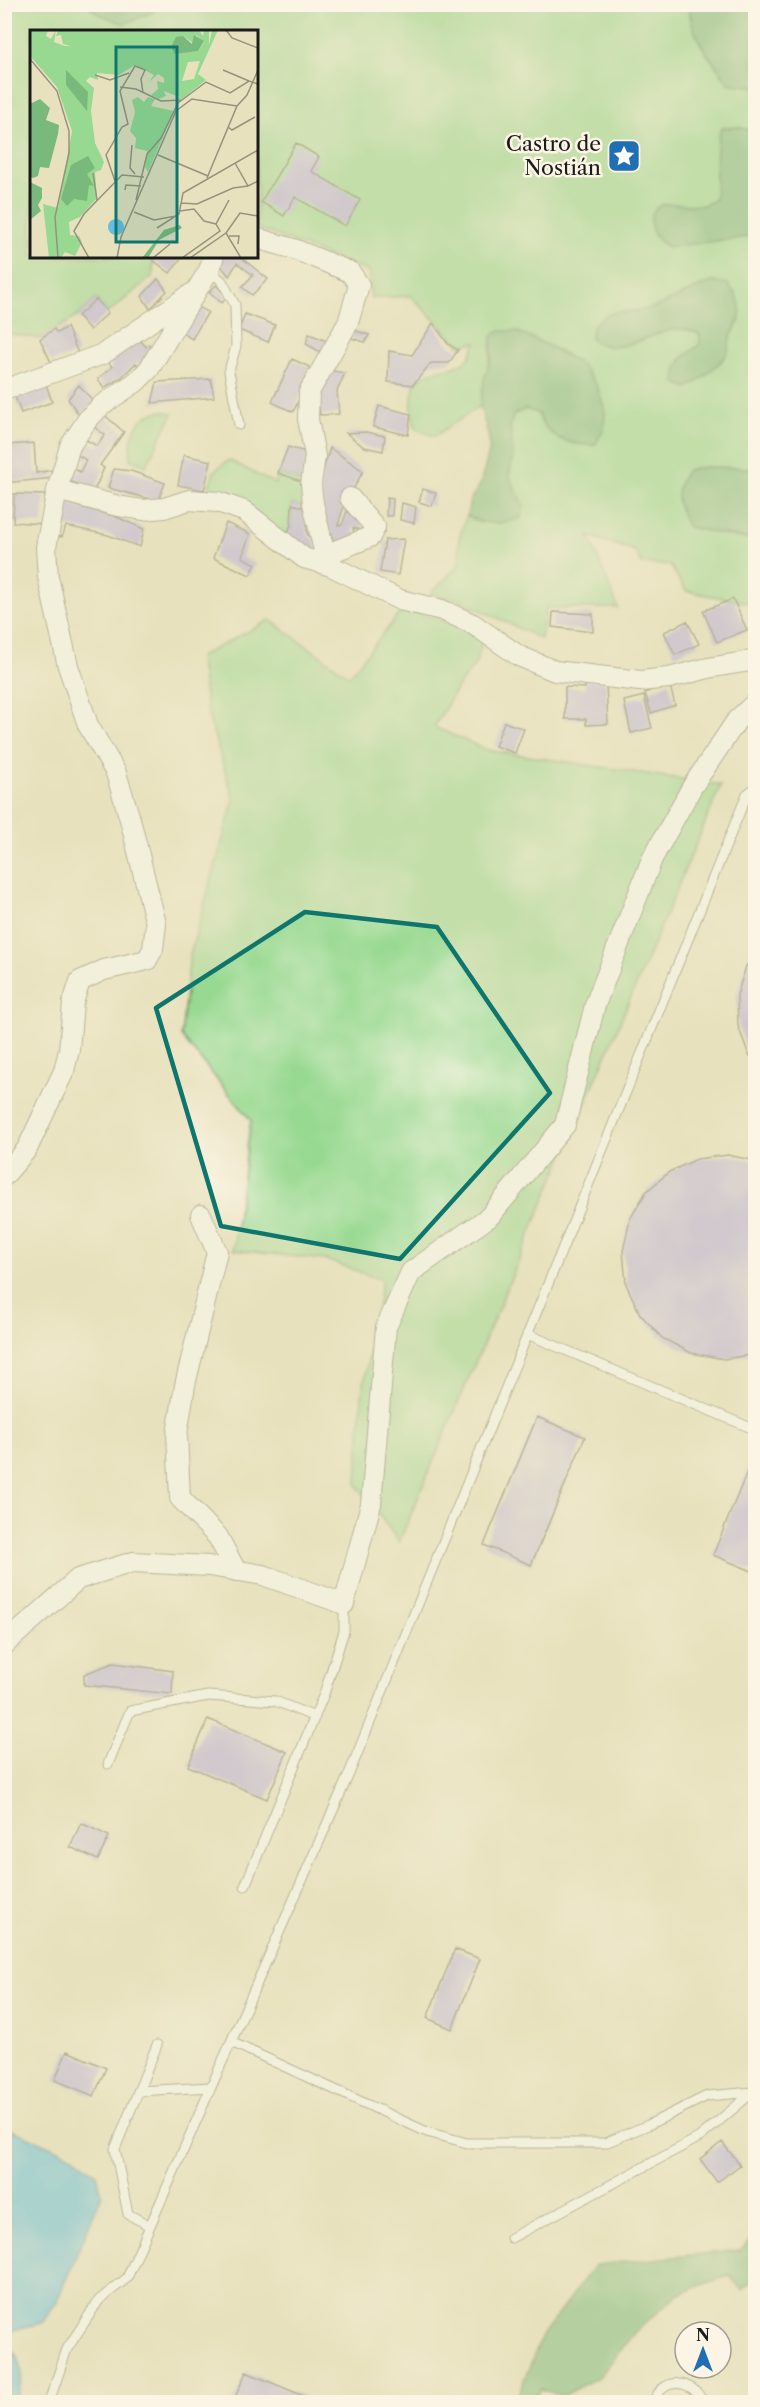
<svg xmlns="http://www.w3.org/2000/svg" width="760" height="2407" viewBox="0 0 760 2407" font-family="'Libre Caslon Text',serif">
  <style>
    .green { fill: #97d991; stroke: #5a7a56; stroke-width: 1.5; fill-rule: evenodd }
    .forest { fill: #79b97b; stroke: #4a6a4c; stroke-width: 1.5 }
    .water { fill: #64bee1; stroke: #406d7e; stroke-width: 1.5 }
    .building { fill: #b5aae1 }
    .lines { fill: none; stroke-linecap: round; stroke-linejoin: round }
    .lane-casing { stroke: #827e6d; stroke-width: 11 }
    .street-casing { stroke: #827e6d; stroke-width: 22 }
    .lane { stroke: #fff; stroke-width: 9 }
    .street { stroke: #fff; stroke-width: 20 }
    .marked { fill: none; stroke: #0f766e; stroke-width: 4.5; stroke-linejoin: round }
    .labels { text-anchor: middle; stroke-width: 5; stroke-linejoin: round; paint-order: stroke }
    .poi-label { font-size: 21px; fill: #1c1c1c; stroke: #fcf5e5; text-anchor: end }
    .inset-road { fill: none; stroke: #96927d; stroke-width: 1.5 }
    .view { fill: #0f766e; fill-opacity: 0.15; stroke: #0f766e; stroke-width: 3 }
    .inset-edge { fill: none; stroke: #1c1c1c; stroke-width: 3 }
  </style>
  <rect width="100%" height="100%" fill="#fcf5e5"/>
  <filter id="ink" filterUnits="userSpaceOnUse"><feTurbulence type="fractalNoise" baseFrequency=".0167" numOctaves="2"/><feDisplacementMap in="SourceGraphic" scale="12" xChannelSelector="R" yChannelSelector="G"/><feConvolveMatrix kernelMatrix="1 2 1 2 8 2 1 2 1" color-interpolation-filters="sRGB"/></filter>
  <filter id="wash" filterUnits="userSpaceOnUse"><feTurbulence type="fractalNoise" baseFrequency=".008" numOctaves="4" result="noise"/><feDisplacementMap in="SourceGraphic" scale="24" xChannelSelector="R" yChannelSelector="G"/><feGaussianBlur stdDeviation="1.35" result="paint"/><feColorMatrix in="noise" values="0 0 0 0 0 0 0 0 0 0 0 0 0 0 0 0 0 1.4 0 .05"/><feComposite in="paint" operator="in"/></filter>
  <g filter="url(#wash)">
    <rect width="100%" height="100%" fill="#e8e1be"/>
    <!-- green -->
    <path class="green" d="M4,5h685c2,33 20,52 40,78l26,4v45l-10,-3 5,108h6v231l-51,-1 -17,60 67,14v63l-69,-13 -16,-26 -28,-1 -7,-13 -46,-15 29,72h-72l-5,31 -81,-39 -30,-6 29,-29v-27l8,-23 12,8 45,-16 -15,-31 4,-22 -3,-29 4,-11 12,-5 12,4 4,11 24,-70 -34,-15 -40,-2c-1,23 -7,46 -12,69l-45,30 -18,-6c-5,-12 -6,-19 -5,-32 3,-37 34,-20 56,-39 4,-4 6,-12 8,-17l-16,4 -49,-50 -40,2 -2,-26 -112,-44 -1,-196h-224v224l124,1 -3,3v16l-45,37 -12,-14 -18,17 -38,23 -35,-6zM740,320l-11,20 -2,12 -5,9 -11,7 -6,8 -25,-16 20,-16v-9c-19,-12 -36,-4 -55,4 -10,5 -22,6 -33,7l-20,-14z
      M162,411l11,2 -27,53 -16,-7c1,-26 4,-43 32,-48z
      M229,460l46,24 3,-11 29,11v24l-15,-4 -1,21 -5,11 -79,-43 7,-22z
      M403,609l52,15 28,15 -7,24 -20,26 -22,38 53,23 234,35 -322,757 -42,-57 5,-90 20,-115 -56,-20 -93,-10 18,-130 -70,-84 9,-81 44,-155 -26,-85 -9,-58 71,-37 79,56z"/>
    <!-- forest -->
    <path class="forest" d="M87,5h69l-3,7 -29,12 -25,-10z
      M689,5h66v82l-26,-4c-19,-26 -38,-45 -40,-78z
      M739,127l16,5v104l-87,11c-8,-4 -15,-10 -17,-21 -4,-34 37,-18 52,-21 4,0 8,-4 12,-6 2,-18 -1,-60 7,-71z
      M712,282l15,1c6,8 12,14 13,24 2,12 -3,17 -8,26 -3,6 -2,12 -4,18 -3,9 -32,33 -41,37l-11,-5c-3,-21 10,-27 24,-39v-9c-36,-23 -75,31 -109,4l1,-12c21,-24 35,-11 60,-19 21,-7 39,-19 60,-26z
      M498,331h18l31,14 34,19 16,22 8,24 -1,19 -9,16c-26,1 -48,-6 -57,-32l-12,-4 -12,5 -4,11 3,29 -4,22 15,31 -3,11c-20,6 -36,9 -54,-3l3,-15 10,-15 9,-33v-14l-9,-32 5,-31 6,-16 1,-22z
      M705,467l50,1v73l-67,-14c-12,-23 -17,-34 -1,-57z
      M755,2237v42l-13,11 -13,-15 -50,19 -44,38 -35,44 -38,20 -21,-7 -8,13h-18l28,-68 52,-69 145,-15z"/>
    <!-- water -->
    <path class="water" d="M5,2127l68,29 24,18 5,21 -46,108 -14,20 -29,7 -9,-3z
      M5,2344c22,16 19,35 10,58h-10z"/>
    <g id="blocks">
      <!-- building -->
      <path class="building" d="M296,143l23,14 -8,14 49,29 -15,26 -50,-29 -11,19 -23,-14z
        M156,256h27l-13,17 -17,-13z
        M221,256h18l29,23 -16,16 -10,-8 11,-12 -16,-12 -8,13 -7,-9z
        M158,279l9,12 -17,18 -8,-13z
        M216,285l11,12 -5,6 -13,-11z
        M96,299l12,14 -18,17 -12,-14z
        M196,306l12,6 -16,27 -11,-7z
        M245,314l30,11 -7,17 -29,-12z
        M433,323l15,21 10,6 -9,13h-18l-18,22 -25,-3 1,-31 23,4z
        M67,327l11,26 -27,9 -11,-23 14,-10 3,4z
        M353,330l16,5 -4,7 -14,-4z
        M309,334l20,8 -5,12 -18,-10z
        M137,336l9,11 3,-3 4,6 -14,17 -3,-4 -14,14 -18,11 -6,-9 14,-12 -6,-8z
        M292,359l22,10 -21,43 -21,-10z
        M327,370l18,3 -8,18 2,23 -19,1 -4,-23z
        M211,379l3,18 -62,6 5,-21z
        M46,384l6,18 -31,11 -6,-17z
        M79,385l17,19 -17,11 -11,-16z
        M379,406l32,8 -3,21 -35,-8z
        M101,412l23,20 -24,33 4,3 -10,23 -25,-10 5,-12 6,3 6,-12 -10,-6 7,-16 14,8 8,-11 -15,-11z
        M366,432l19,4 -2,15 -19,-4 -18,-14z
        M34,443l2,30 17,-3 1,8 -50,5v-20l8,-1 -4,-17z
        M288,447l21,6 -8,28 -23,-8z
        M330,448l33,23 -20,38 -5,16h4l5,-14 17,10 -3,9 -8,-2 2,11 -22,5 -1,-11 -6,1 -6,-54z
        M184,455l27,6 -7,29 -26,-5z
        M114,469l17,2 34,12 -7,18 -50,-13z
        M423,489l13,4 -4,13 -13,-4z
        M14,494l31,1 -2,29 -30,-2z
        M387,498l6,1 -1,17h-6z
        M62,502l52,14 30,13 -4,18 -32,-12 -42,-9 -4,11 -9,-1z
        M402,503l14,4 -2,16 -14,-3z
        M292,504l15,4v26l8,6 3,16 -32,-20 5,-11z
        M226,523l24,11 -8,23 14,7 -6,11 -37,-17z
        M404,539l-6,36 -18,-3 5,-32z
        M733,599l14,31 -30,12 -14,-31z
        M553,612l40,2v18l-41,-5z
        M687,621l12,23 -24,11 -11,-23z
        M585,680l21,3 2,41 -22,1v-6h-21v-32l20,1z
        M669,682l6,23 -24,8 -6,-20z
        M644,696l8,32 -21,5 -7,-32z
        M504,722l20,7 -9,24 -20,-7z
        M756,954v108l-7,-7 -11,-29 -1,-31 9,-29z
        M728,1155l28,6v193l-32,5 -33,-6 -29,-15 -22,-24 -14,-30 -3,-33 7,-32 16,-27 23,-20 28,-13z
        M537,1417l48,20 -54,128 -47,-20z
        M749,1467l7,3v92l-4,9 -39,-16z
        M113,1663l60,8 -1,23 -88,-9v-11z
        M208,1719l79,33 -20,47 -79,-33z
        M81,1823l28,13 -11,24 -28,-13z
        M455,1949l25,10 -28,70 -25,-11z
        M67,2051l39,17 -12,28 -39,-16z
        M722,2142l18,23 -23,17 -17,-23z
        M246,2372l72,30h-85z"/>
    </g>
  </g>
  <g filter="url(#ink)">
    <use href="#blocks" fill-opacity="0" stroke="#827e6d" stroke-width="1.5"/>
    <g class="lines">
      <!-- lane casing -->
      <g class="lane-casing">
        <path id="lane" d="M209,270l13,11 13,24 1,41 -7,25 10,54
          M527,1334l229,96
          M108,1764l22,-53 78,-15 67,5 40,16
          M245,1886l79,-192 20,-63v-27
          M231,2042l196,90 40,11h138l43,-18 59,-29 46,-4
          M138,2091l73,-4
          M150,2226l-22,-12 -13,-65 42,-104
          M511,2238l189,-101 54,-46
          M49,2402l18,-53 32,-49 28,-22 222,-504 398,-980 9,-7
          M654,2402c8,-26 39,-23 49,0"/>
      </g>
      <!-- street casing -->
      <g class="street-casing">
        <path id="street" d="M256,238l38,11 56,23 9,13 -11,38 -39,69 -1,27 7,37 -4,28 2,19 12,52 6,11
          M4,390l99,-36 88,-60
          M57,490l61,16 25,4 21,-2 25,-8 29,2 26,9 60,47 27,8 69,34 42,10 31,14 46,32 36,15 85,10 29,-3 39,-10 48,-8
          M325,555l45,-18 5,-10 -25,-29
          M4,1176l23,-27 37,-78 5,-21 4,-47 7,-22 24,-11 43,-10 6,-11 3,-25 -26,-105 -14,-46 -28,-48 -20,-59 -20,-89 -2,-30 11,-57 13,-44 18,-27 14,-14 34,-23 13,-13 60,-99 5,-14
          M201,1215l16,37 -32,133 -8,49 3,64 38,39 18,34
          M4,1645l74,-66 55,-17 76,4 54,9 81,29 27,-100 15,-177 25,-55 78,-55 76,-92 30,-120 57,-146 40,-72 45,-67 19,-18"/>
      </g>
      <!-- lane -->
      <use href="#lane" class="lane"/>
      <!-- street -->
      <use href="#street" class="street"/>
    </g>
  </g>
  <!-- marked area -->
  <path d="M0 0H760V2407H0ZM305,912l132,15 113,166 -150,166 -179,-33 -65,-218z" fill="#e8e1be" fill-opacity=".55" fill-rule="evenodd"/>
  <path class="marked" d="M305,912l132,15 113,166 -150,166 -179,-33 -65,-218z"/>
  <!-- icons -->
  <defs>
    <g id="sight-square" transform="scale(1.725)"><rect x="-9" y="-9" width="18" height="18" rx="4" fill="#1f6fb2" stroke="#fcf5e5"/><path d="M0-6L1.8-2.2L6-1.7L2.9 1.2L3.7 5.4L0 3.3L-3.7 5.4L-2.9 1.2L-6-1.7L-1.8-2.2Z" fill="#fff"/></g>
  </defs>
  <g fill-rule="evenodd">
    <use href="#sight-square" x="624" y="156"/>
  </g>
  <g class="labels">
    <!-- poi labels -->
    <g class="poi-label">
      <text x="601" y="151">Castro de<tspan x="601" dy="24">Nostián</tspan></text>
    </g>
  </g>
  <!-- overview -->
  <g transform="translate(30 30)">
    <rect width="228" height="228" fill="#e8e1be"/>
    <path d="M0,0h18l-2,6 5,3 5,-9 -2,12 11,4h6l-8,-2 -2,-9 -5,1 2,-6h141l4,6 1,-6h5v15l3,-15h6l-20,44 8,6 -24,19 -7,1 4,-3 -15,-6 2,5 -7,3 -8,-4 7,-6 -1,-8 7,2v-5l-6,-4 -9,8 5,-7 -19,-10 -16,10 -22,-2 1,7 -8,-3 -4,4 8,7 -3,23 4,32 9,19 -3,8 -6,2 2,26 -17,19 -11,5 1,13 9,1 3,6 -7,14 -10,-4 -4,6h-12l-6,-54 15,4 14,-77 -15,-44 -27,-31zM166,5l8,7 -6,9 -11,1 -14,-9 10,-7 10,7zM170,31l-6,18 -12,2 6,-19zM108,67l6,5 4,-5 7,2 -4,7 23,5 -26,61 -3,-5 2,-16 -12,-3 1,-10 -6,-7 5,-19 -3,-12z" fill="#97d991" fill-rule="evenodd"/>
    <path d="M164,5l10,6 -6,10 -23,3 -4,-7 5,-10 7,-1 9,8zM36,40l22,22 -1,19 -21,-26zM10,69l10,9 -4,12 13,5 -1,9 -9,34 -9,-1 -2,9 -5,2 -3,-1v-73zM58,126l7,12 -8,6 7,12 -5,-1 -2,16 -13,-2 -7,7 -6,-7 10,-34zM0,152l12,6v10l-4,7 3,6 -11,9zM150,195l2,3 -23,12 -11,18h-6l22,-28z" fill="#79b97b"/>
    <path d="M78 197a8 8 0 1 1 16 0a8 8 0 1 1-16 0Z" fill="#64bee1"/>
    <path class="inset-road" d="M196,0l6,8 26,10M0,29l27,32 12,40v22l-14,64 3,41M193,40l26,11M65,45l15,5 19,-7M90,57l16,2 25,12 21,-1M198,97l4,3 23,-13M102,115l-2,23 5,6M128,125l50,21M205,133l13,23 10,-5M63,143l4,27M177,148l30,-72 10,-11 11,-25M85,151l-9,-26 16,-28 6,-3 -8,-33 15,-25 10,4 -4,9 2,14M95,160l1,-5 15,1M106,170l11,-46 14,-16 17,-35 28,-21 24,11 19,-12 9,3M151,173l16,1 36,-16 15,-2M150,181l14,-2 10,12 12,3M104,182l20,8 22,-4M127,198l22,-14 4,-21 75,-43M199,206h10l-1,8M59,228l-15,-27 10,-17 38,-39 22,2M87,228l4,-21 55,-126 16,-12 45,7M123,228l17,-14M152,228l38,-27 -4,-7 13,-24M160,228l36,-25M211,228l-15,-25 14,-20 18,3"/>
    <path class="view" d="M86,17h61v195h-61z"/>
    <rect width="228" height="228" class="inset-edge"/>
  </g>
  <!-- margin -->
  <rect width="760" height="2407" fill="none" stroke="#fcf5e5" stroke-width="24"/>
  <!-- north arrow -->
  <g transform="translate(703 2350)"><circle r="28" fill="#fcf5e5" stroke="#a29e95" stroke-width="1.5"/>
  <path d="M0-4.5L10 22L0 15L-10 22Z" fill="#1f6fb2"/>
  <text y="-9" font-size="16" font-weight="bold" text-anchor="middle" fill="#1c1c1c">N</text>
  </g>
</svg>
